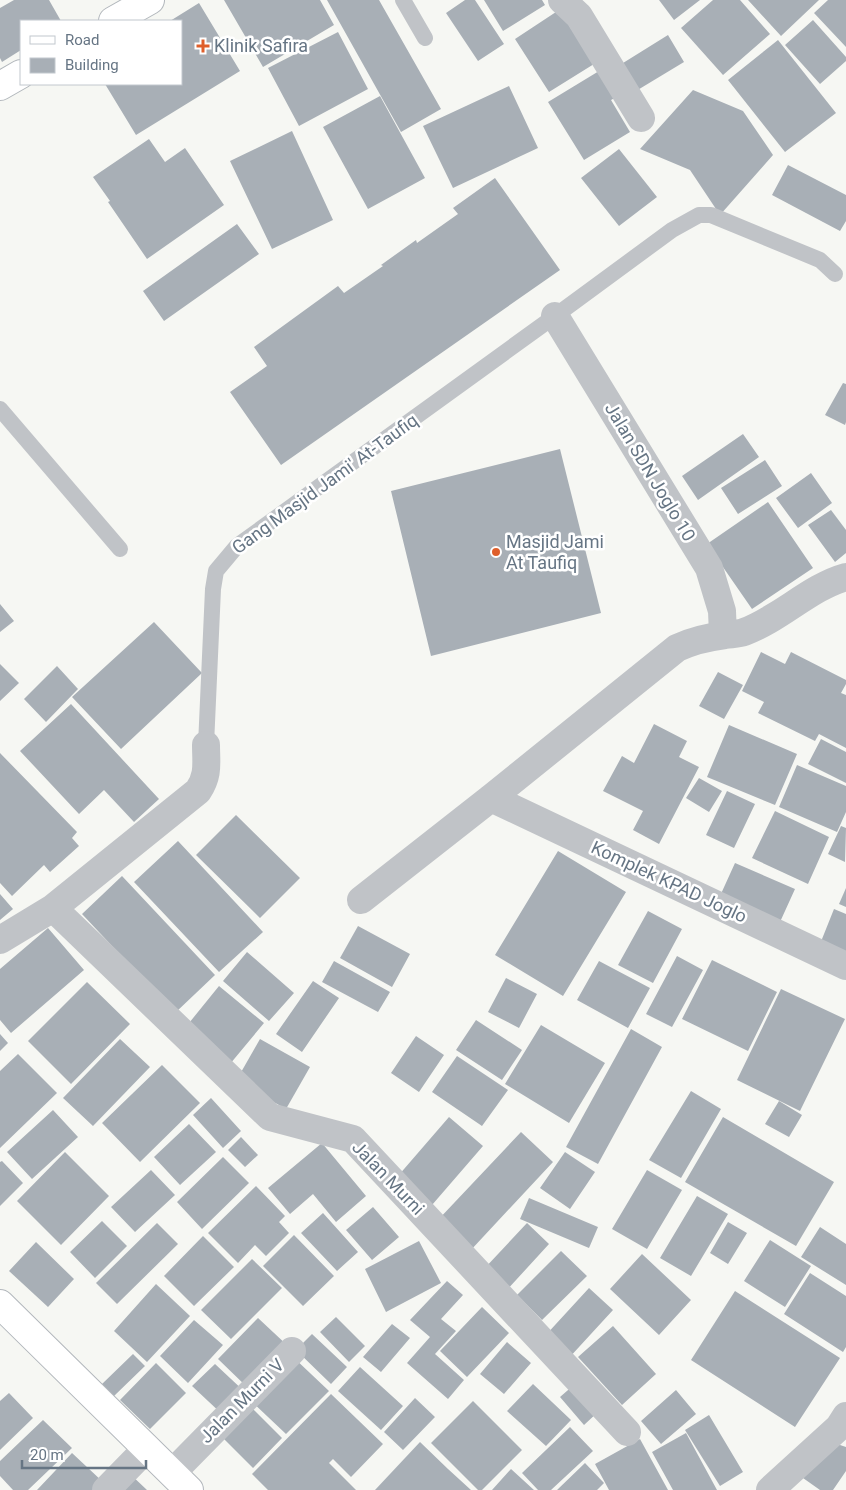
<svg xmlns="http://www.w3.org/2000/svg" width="846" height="1490" viewBox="0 0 846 1490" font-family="Roboto,sans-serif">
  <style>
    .building { fill: #a8afb6 }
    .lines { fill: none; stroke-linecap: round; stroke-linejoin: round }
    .secondary-casing { stroke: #b2b7bc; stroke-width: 30 }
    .lane { stroke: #c0c3c7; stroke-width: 16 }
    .street { stroke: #c0c3c7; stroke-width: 28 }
    .secondary { stroke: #fff; stroke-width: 28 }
    .poi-dot { fill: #df5f2b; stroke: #fff; stroke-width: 2 }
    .labels { text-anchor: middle; stroke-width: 5; stroke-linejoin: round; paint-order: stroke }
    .poi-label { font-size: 18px; fill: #667584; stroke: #fff; text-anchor: start }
    .street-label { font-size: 18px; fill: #667584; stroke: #fff }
  </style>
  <rect width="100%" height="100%" fill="#f6f7f3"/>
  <!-- building -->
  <path class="building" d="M14,0h35l12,21h-40v29l-19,12 -2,-4v-50z
    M224,0h96l14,25 -71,42z
    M327,0h52l62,109 -40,23z
    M465,0h10l29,44 -26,17 -32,-48z
    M484,0h58l3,5 -42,26z
    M659,0h41l-26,20z
    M713,0h27l30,34 -47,41 -42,-47z
    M748,0h71l-38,36z
    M828,0h18v47l-32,-34z
    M199,3l41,68 -104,64 -31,-51h76v-63h-11z
    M559,10l35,54 -45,28 -34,-53z
    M813,20l33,37v4l-26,23 -35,-39z
    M338,32l30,57 -69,37 -31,-58z
    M668,35l16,27 -53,32 -16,-26z
    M778,40l58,73 -51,39 -57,-72z
    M604,68l16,27 -9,5 19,32 -46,28 -36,-58z
    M509,86l29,62 -85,40 -30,-62z
    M693,90l50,21 30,44 -53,60 -30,-45 -50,-21z
    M380,96l45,82 -57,31 -45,-82z
    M292,131l41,89 -61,29 -42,-88z
    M149,139l16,23 20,-14 39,57 -77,54 -39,-57 2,-1 -17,-24z
    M619,149l38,48 -38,29 -38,-48z
    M788,165l58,30v26l-6,10 -68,-36z
    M495,178l65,92 -279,195 -51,-73 37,-26 -13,-19 84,-61 6,7 39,-27 -2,-1 35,-25 1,3 41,-29 -5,-6z
    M237,224l22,30 -95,67 -21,-30z
    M843,383l3,1v38l-1,3 -20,-10z
    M743,434l16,23 -61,43 -16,-24z
    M560,449l41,164 -170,43 -40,-165z
    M765,460l17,26 -44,28 -17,-26z
    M811,473l21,30 -34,25 -22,-30z
    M768,502l45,66 -61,41 -45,-65z
    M831,510l15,20v23l-11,9 -27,-37z
    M0,604l14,17 -14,11z
    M154,622l48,51 -81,76 -49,-52z
    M761,652l24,12 6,-12 55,28v4l-5,9 5,2v53l-27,-14 -4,7 -57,-28 6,-11 -22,-11z
    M0,664l19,19 -19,18z
    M57,666l21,23 -32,33 -22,-23z
    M718,672l25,13 -19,34 -25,-13z
    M71,704l88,95 -25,23 -30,-32 -25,24 -59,-63z
    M654,724l33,17 -8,16 20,10 -40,77 -26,-14 10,-19 -40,-20 19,-35 12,7z
    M729,725l68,29 -22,51 -68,-28z
    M821,739l25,13v31l-38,-19z
    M0,753l77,79 -5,6 7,8 -29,26 -6,-7 -32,31 -12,-13z
    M797,765l49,21v26l-9,20 -58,-25z
    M699,778l23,13 -13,21 -23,-14z
    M727,791l28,13 -21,44 -28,-13z
    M775,811l54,26 -21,47 -56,-26z
    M236,815l64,63 -40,40 -64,-63z
    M841,826l5,2 -1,34 -17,-8z
    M178,841l85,91 -44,40 -85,-90z
    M558,851l68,41 -63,104 -68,-41z
    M735,863l60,26 -15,33 -60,-26z
    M122,876l93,99 -40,38 -93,-99z
    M846,888v19l-7,-3z
    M0,894l13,15 -13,11z
    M834,909l12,5v41l-26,-11z
    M648,911l34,18 -29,54 -35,-18z
    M358,926l52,28 -18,33 -52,-29z
    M48,928l36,42 -73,63 -11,-13v-51z
    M247,952l47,41 -25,28 -46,-40z
    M677,956l26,14 -31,57 -26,-13z
    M712,960l65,32 -29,59 -66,-32z
    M334,961l56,31 -12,20 -56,-30z
    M599,961l51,27 -22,40 -51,-28z
    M506,978l31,16 -18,34 -31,-16z
    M313,981l26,17 -37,54 -26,-18z
    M87,982l43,42 -59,60 -43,-43z
    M219,986l45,37 -34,41 -45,-36z
    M781,989l64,30 -45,92 -63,-31z
    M476,1020l46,30 -20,30 -46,-30z
    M541,1025l64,38 -36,60 -64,-39z
    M631,1029l31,18 -64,117 -32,-17z
    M0,1034l8,9 -8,8z
    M416,1036l28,19 -25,37 -28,-19z
    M120,1039l30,28 -57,59 -30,-28z
    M260,1039l50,28 -24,42 -50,-28z
    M18,1054l39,39 -57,55v-77z
    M457,1056l51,34 -26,36 -50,-34z
    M162,1065l38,38 -60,59 -38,-39z
    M691,1091l30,18 -40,69 -32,-18z
    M211,1098l30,33 -18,17 -30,-33z
    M779,1101l23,14 -13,22 -24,-13z
    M53,1110l25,27 -46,42 -25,-27z
    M449,1117l34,29 -51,59 -34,-29z
    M723,1117l111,65 -38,64 -111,-64z
    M189,1124l27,28 -36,33 -26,-28z
    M521,1132l32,30 -83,89 -33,-30z
    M241,1137l17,18 -13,12 -17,-17z
    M322,1143l44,53 -30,26 -23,-28 -23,20 -22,-26z
    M65,1152l44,44 -48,49 -44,-44z
    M565,1152l30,20 -25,37 -30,-21z
    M223,1157l26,26 -47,46 -25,-27z
    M2,1161l21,22 -23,23v-44z
    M151,1170l24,25 -40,37 -24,-25z
    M647,1170l35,20 -35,59 -35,-20z
    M256,1186l29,30 -6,6 10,11 -23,23 -11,-11 -17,18 -30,-30z
    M697,1196l31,18 -37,62 -31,-18z
    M529,1198l69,29 -9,21 -69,-29z
    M373,1207l26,30 -27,23 -26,-30z
    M323,1213l35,39 -21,19 -36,-38z
    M102,1221l25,25 -32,32 -25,-26z
    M728,1222l19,11 -19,31 -18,-11z
    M157,1223l21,21 -61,60 -21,-21z
    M527,1223l22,21 -43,47 -23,-21z
    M820,1227l26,17v41l-45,-28z
    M294,1235l40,41 -31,30 -40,-40z
    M203,1236l31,31 -40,39 -30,-30z
    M770,1240l41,26 -26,41 -41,-26z
    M419,1241l22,42 -55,29 -21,-43z
    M36,1242l38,37 -26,28 -39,-36z
    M561,1251l26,25 -45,44 -25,-25z
    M642,1254l49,46 -32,35 -49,-46z
    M252,1259l30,29 -51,51 -30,-29z
    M810,1273l36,23v51l-3,5 -59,-38z
    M447,1281l16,14 -22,24 15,12 -21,23 29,26 -16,19 -41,-36 23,-26 -20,-17z
    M156,1284l34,32 -43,46 -33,-31z
    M589,1288l24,22 -45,49 -24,-22z
    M735,1291l105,67 -45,69 -104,-67z
    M482,1307l27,26 -42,44 -27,-26z
    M336,1317l29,29 -16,16 -29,-30z
    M258,1318l31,29 -40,42 -31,-30z
    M194,1320l29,25 -35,38 -28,-27z
    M392,1324l18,14 -29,34 -18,-15z
    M613,1326l43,48 -34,31 -44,-48z
    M312,1334l35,33 -16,17 -35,-34z
    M507,1342l24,21 -27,31 -24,-20z
    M133,1354l12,12 -31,30 -12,-12z
    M292,1356l37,35 -43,43 -36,-34z
    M156,1363l30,30 -36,36 -30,-29z
    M215,1364l31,29 -22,23 -32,-30z
    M360,1367l43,39 -22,24 -43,-39z
    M533,1384l38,36 -25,26 -39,-35z
    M575,1384l23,28 -14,13 -24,-28z
    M676,1390l20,24 -35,30 -20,-23z
    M9,1393l24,25 -33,32v-49z
    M331,1394l52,50 -32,33 -18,-18 -4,4 27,27h-88l-16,-16z
    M415,1398l20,19 -32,33 -19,-18z
    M473,1401l49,49 -40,40h-4l-47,-47z
    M246,1402l36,36 -29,30 -36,-36z
    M709,1415l34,57 -23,14 -35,-56z
    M43,1420l29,28 -44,42h-15l-13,-14v-15z
    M570,1427l23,24 -42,39h-13l-16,-17z
    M686,1433l31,57h-44l-21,-38z
    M640,1439l28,51h-59l-14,-26z
    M420,1442l28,27 23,21h-96z
    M837,1444l9,3v24l-13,19h-13l-17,-12z
    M72,1453l31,29 -8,8h-58z
    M585,1463l19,20 -7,7h-40z
    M511,1469l23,21h-42z
    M128,1472l19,18h-35z"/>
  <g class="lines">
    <!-- secondary casing -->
    <g class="secondary-casing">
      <path id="secondary" d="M113,21l37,-21
        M0,86l21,-12
        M0,1304l189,186"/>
    </g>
    <!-- lane -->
    <path class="lane" d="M403,0l22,38
      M0,409l120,140
      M206,745l7,-156 3,-18 21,-25 318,-230 117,-86 27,-15h12l109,45 15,14"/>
    <!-- street -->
    <path class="street" d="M562,0l17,16 62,102
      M555,316l154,252 13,43 1,24
      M491,798l355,168
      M361,900l130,-102 186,-150c15,-7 32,-11 48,-13 6,-1 14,-1 19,-3 36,-13 66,-45 102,-55
      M53,908l217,209 83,22 274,293
      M0,940l53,-32 145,-117c11,-16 8,-28 8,-46
      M172,1473l120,-122
      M106,1490l41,-42
      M770,1490l69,-63 7,-11"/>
    <!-- secondary -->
    <use href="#secondary" class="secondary"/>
  </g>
  <!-- markers -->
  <g class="poi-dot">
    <path d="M200.5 38.5h5v5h5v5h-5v5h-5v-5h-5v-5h5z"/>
    <circle cx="496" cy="552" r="5"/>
  </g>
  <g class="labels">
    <!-- poi labels -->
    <g class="poi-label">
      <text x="214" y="52">Klinik Safira</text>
      <text x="506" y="548">Masjid Jami<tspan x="506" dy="21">At Taufiq</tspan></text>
    </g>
    <!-- street labels -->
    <g class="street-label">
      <text transform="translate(650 472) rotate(59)" y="6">Jalan SDN Joglo 10</text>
      <text transform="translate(325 484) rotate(-36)" y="6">Gang Masjid Jami' At-Taufiq</text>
      <text transform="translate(669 882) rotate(25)" y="6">Komplek KPAD Joglo</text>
      <text transform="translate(388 1178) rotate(46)" y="6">Jalan Murni</text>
      <text transform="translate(242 1401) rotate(-45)" y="6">Jalan Murni V</text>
    </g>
  </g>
  <!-- legend -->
  <rect x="20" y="20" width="162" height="65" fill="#ffffff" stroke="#c2c8ce"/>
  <rect x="30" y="36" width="25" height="8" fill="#ffffff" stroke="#c2c8ce"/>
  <text x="65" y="45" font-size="15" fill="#667584">Road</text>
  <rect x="30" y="58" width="25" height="15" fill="#a8afb6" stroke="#c2c8ce"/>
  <text x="65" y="70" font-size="15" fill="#667584">Building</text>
  <!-- scale -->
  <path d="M22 1460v8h124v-8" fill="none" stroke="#667584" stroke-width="2.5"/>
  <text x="30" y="1460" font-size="15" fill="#667584" stroke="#ffffff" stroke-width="4" paint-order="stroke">20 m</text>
</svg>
